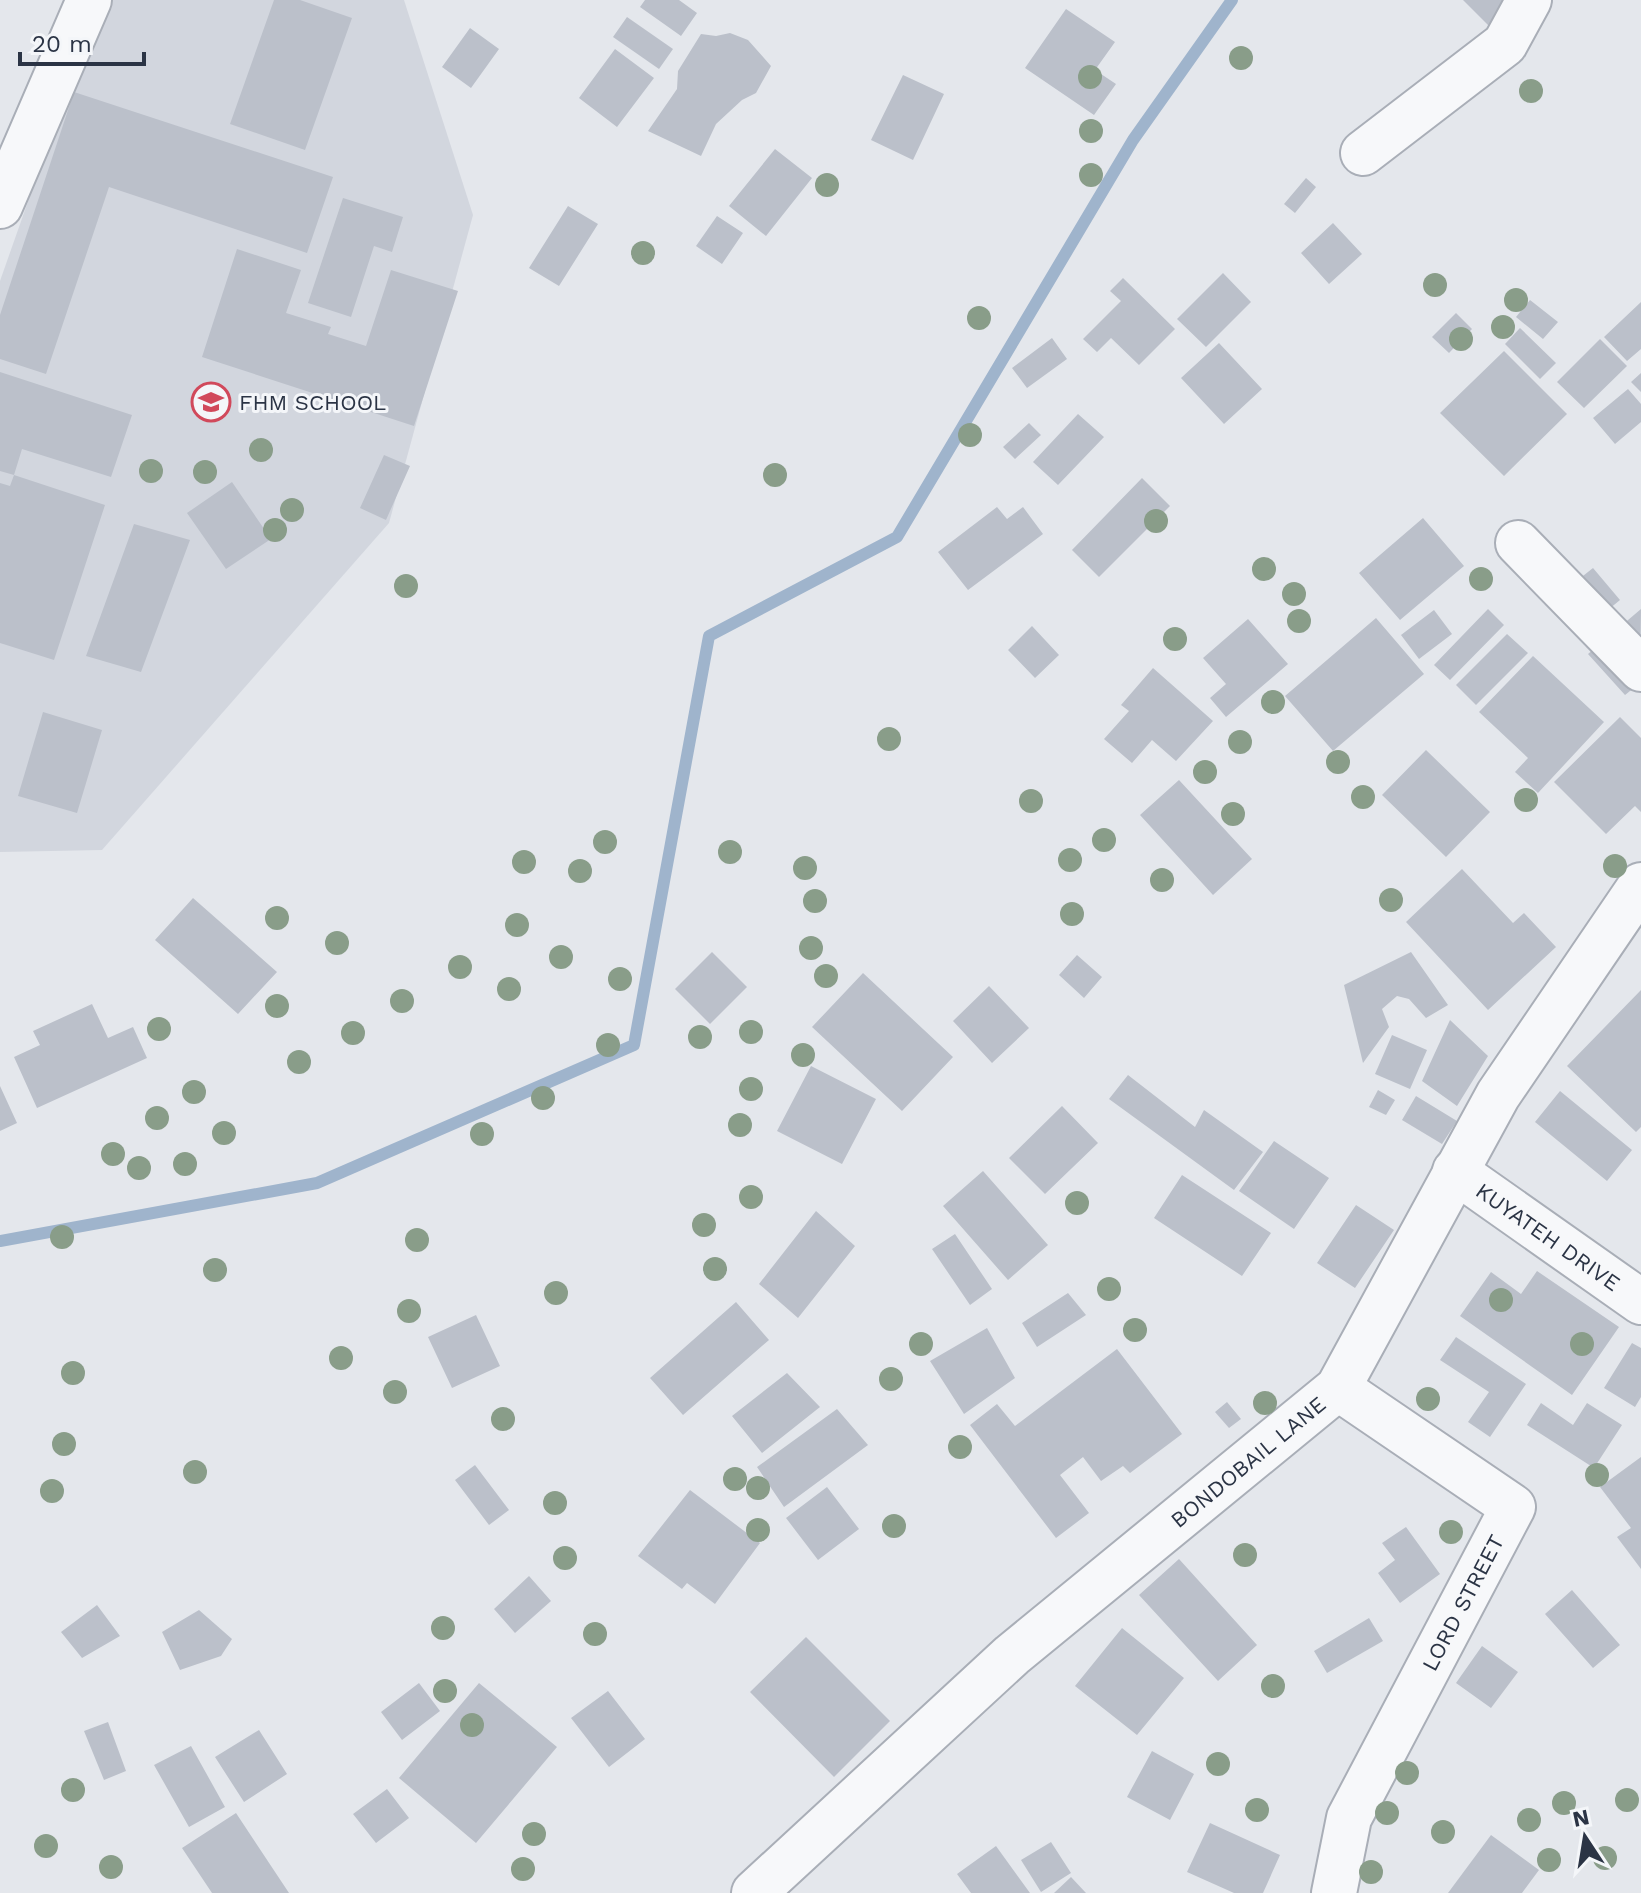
<svg xmlns="http://www.w3.org/2000/svg" width="1641" height="1893" viewBox="0 0 1641 1893" font-family="'Work Sans',sans-serif">
  <style>
    .built { fill: #d2d6de }
    .lines { fill: none; stroke-linecap: round; stroke-linejoin: round }
    .stream { stroke: #9fb4cc; stroke-width: 12 }
    .building { fill: #bbc0ca }
    .minor-casing { stroke: #a9aeb7; stroke-width: 48 }
    .minor { stroke: #f7f8fa; stroke-width: 44 }
    .tree { fill: #899d89 }
    .labels { text-anchor: middle; stroke-width: 6; stroke-linejoin: round; paint-order: stroke }
    .poi-label { font-size: 22px; fill: #2b3445; stroke: #f4f6f9; text-anchor: start }
    .street-label { font-size: 22px; fill: #2b3445; stroke: #f4f6f9 }
  </style>
  <rect width="100%" height="100%" fill="#e4e7ec"/>
  <!-- built -->
  <path class="built" d="M99,0h305l69,215 -84,308 -287,327 -102,2v-571z"/>
  <g class="lines">
    <!-- stream -->
    <path class="stream" d="M0,1241l317,-58 317,-138 75,-409 188,-99 236,-397 99,-140"/>
  </g>
  <!-- building -->
  <path class="building" d="M274,0h26l52,18 -47,132 -75,-26z
    M645,0h34l18,13 -16,23 -41,-29z
    M1463,0h56l-28,28z
    M1066,9l49,33 -20,28 21,14 -22,31 -69,-47z
    M627,17l46,32 -14,20 -46,-32z
    M470,28l29,21 -28,39 -29,-21z
    M730,33l18,7 23,26 -15,27 -14,7 -26,24 -15,32 -53,-25 29,-42 1,-18 23,-37 15,2z
    M615,49l39,29 -37,49 -38,-29z
    M903,75l41,19 -31,66 -42,-20z
    M74,92l259,85 -26,76 -198,-66 -63,187 -46,-15v-44z
    M775,149l37,29 -46,58 -37,-30z
    M1306,178l10,9 -21,26 -11,-9z
    M343,198l60,19 -11,35 -18,-6 -23,71 -43,-14z
    M568,206l30,18 -39,62 -30,-18z
    M717,216l26,17 -21,31 -26,-18z
    M1333,223l29,31 -33,30 -28,-31z
    M237,249l64,21 -15,43 45,14 -3,7 38,12 25,-76 67,21 -44,135 -212,-69z
    M1223,273l28,29 -45,45 -29,-28z
    M1123,278l52,51 -36,36 -28,-27 -14,14 -14,-13 38,-38 -11,-10z
    M1530,300l28,22 -15,17 -27,-22z
    M1641,302v47l-14,12 -23,-24z
    M1456,313l16,16 -23,24 -17,-16z
    M1520,328l36,35 -16,16 -35,-35z
    M1052,338l15,21 -40,29 -15,-20z
    M1600,339l27,27 -43,42 -27,-26z
    M1219,343l43,46 -38,35 -43,-46z
    M1504,351l63,63 -63,62 -64,-63z
    M0,372l132,43 -21,62 -89,-28 -8,26 -14,-4z
    M1641,373v19l-10,-10z
    M1628,389l13,15v18l-26,22 -22,-26z
    M1078,414l26,23 -46,48 -25,-23z
    M1029,423l12,12 -26,24 -12,-12z
    M384,455l26,11 -24,54 -26,-12z
    M14,475l91,30 -51,155 -54,-17v-160l10,3z
    M1142,478l28,28 -71,71 -27,-27z
    M232,482l39,57 -45,30 -39,-56z
    M997,507l10,12 16,-12 20,27 -75,56 -30,-38z
    M1423,518l41,48 -64,54 -41,-47z
    M134,524l56,16 -49,132 -55,-16z
    M1593,568l27,32 -34,28 -27,-33z
    M1488,609l16,16 -54,55 -16,-15z
    M1641,609l-1,74 -15,12 -37,-41z
    M1434,610l18,24 -33,25 -18,-24z
    M1376,618l48,56 -91,77 -48,-55z
    M1248,619l40,45 -62,53 -16,-19 16,-14 -23,-26z
    M1032,626l27,29 -24,23 -27,-28z
    M1507,634l21,19 -52,52 -20,-20z
    M1533,656l71,66 -66,71 -23,-21 13,-14 -49,-46z
    M1153,668l60,53 -37,40 -24,-21 -20,23 -28,-24 25,-28 -8,-6z
    M43,712l59,18 -25,83 -59,-17z
    M1620,717l21,21v74l-6,-6 -29,28 -52,-52z
    M1426,750l64,62 -44,45 -64,-62z
    M1179,780l73,79 -39,36 -73,-80z
    M1462,869l51,54 11,-10 32,34 -68,63 -82,-88z
    M193,898l84,74 -39,42 -83,-74z
    M712,952l35,35 -37,37 -35,-35z
    M1411,952l37,53 -22,13 -17,-19 -12,-3 -15,13 7,18 -26,36 -19,-78z
    M1077,955l25,22 -18,21 -25,-23z
    M863,973l90,84 -51,54 -90,-84z
    M989,986l40,42 -37,35 -39,-42z
    M1641,990v137l-5,5 -69,-66z
    M92,1004l16,34 25,-11 14,31 -110,50 -23,-51 26,-12 -7,-14z
    M1450,1020l38,36 -31,50 -35,-25z
    M1392,1035l35,15 -17,39 -35,-15z
    M811,1066l65,33 -34,65 -65,-33z
    M1128,1075l67,52 9,-17 59,42 -29,38 -125,-91z
    M0,1086l17,37 -17,8z
    M1378,1090l17,10 -9,15 -17,-8z
    M1560,1091l72,59 -25,31 -72,-59z
    M1416,1096l41,25 -15,23 -40,-24z
    M1062,1106l36,37 -53,51 -36,-36z
    M1274,1141l55,37 -35,51 -55,-38z
    M983,1171l65,74 -40,35 -65,-74z
    M1182,1175l89,58 -29,43 -88,-58z
    M1356,1205l38,25 -39,58 -38,-25z
    M816,1211l39,35 -57,72 -39,-34z
    M955,1234l37,55 -22,16 -38,-56z
    M1537,1271l82,56 -47,68 -112,-79 31,-44 30,22z
    M1068,1293l18,22 -49,32 -15,-24z
    M736,1302l33,38 -86,75 -33,-37z
    M476,1315l24,51 -48,22 -24,-51z
    M987,1328l28,50 -51,36 -34,-53z
    M1456,1337l70,47 -36,53 -22,-15 21,-30 -49,-32z
    M1632,1343l9,5v49l-6,10 -31,-19z
    M1117,1349l65,85 -52,39 -7,-7 -22,15 -18,-24 -23,18 29,38 -33,25 -86,-113 27,-21 18,22z
    M787,1373l33,34 -58,46 -30,-37z
    M1227,1402l14,17 -12,9 -14,-16z
    M1541,1403l32,22 14,-22 35,22 -28,43 -67,-43z
    M837,1409l31,36 -84,62 -27,-40z
    M1641,1457v112l-24,-32 14,-9 -31,-41z
    M475,1465l34,45 -20,15 -34,-45z
    M827,1487l32,42 -41,31 -32,-42z
    M690,1490l70,53 -45,61 -28,-21 -5,6 -44,-33z
    M1406,1527l34,47 -40,29 -22,-30 17,-13 -13,-17z
    M1179,1559l78,86 -39,36 -79,-86z
    M529,1576l22,25 -36,32 -21,-24z
    M1572,1590l48,55 -27,23 -48,-54z
    M97,1605l23,31 -38,22 -21,-26z
    M199,1610l33,29 -11,17 -41,14 -18,-38z
    M1369,1618l14,23 -56,32 -13,-22z
    M1122,1628l62,50 -47,57 -62,-49z
    M806,1637l84,84 -56,56 -84,-85z
    M1482,1646l36,26 -27,36 -35,-25z
    M419,1683l21,28 -38,29 -21,-28z
    M479,1683l78,64 -81,96 -77,-65z
    M608,1691l37,48 -36,28 -38,-49z
    M108,1722l18,49 -22,9 -20,-49z
    M259,1730l28,44 -43,28 -29,-45z
    M191,1746l34,61 -36,20 -35,-62z
    M1152,1751l42,23 -24,46 -43,-23z
    M387,1789l22,29 -33,25 -23,-29z
    M236,1813l53,80h-77l-30,-45z
    M1210,1823l70,32 -17,38h-29l-47,-21z
    M1491,1835l48,35 -17,23h-74z
    M1051,1842l20,31 -30,19 -20,-32z
    M996,1846l34,47h-59l-14,-19z
    M1071,1877l15,16h-32z"/>
  <g class="lines">
    <!-- minor casing -->
    <g class="minor-casing">
      <g id="minor">
        <path d="M1363,153l142,-109 24,-44"/>
        <path d="M0,206l89,-206"/>
        <path d="M1518,543l123,126"/>
        <path id="s1" d="M1455,1171l186,131"/>
        <path id="s2" d="M754,1893l258,-238 326,-267 160,-293 143,-210"/>
        <path id="s3" d="M1334,1893l15,-75 164,-311 -175,-119"/>
      </g>
    </g>
    <!-- minor -->
    <use href="#minor" class="minor"/>
  </g>
  <!-- trees -->
  <g class="tree">
    <circle cx="1241" cy="58" r="12"/>
    <circle cx="1090" cy="77" r="12"/>
    <circle cx="1531" cy="91" r="12"/>
    <circle cx="1091" cy="131" r="12"/>
    <circle cx="1091" cy="175" r="12"/>
    <circle cx="827" cy="185" r="12"/>
    <circle cx="643" cy="253" r="12"/>
    <circle cx="1435" cy="285" r="12"/>
    <circle cx="1516" cy="300" r="12"/>
    <circle cx="979" cy="318" r="12"/>
    <circle cx="1503" cy="327" r="12"/>
    <circle cx="1461" cy="339" r="12"/>
    <circle cx="970" cy="435" r="12"/>
    <circle cx="261" cy="450" r="12"/>
    <circle cx="151" cy="471" r="12"/>
    <circle cx="205" cy="472" r="12"/>
    <circle cx="775" cy="475" r="12"/>
    <circle cx="292" cy="510" r="12"/>
    <circle cx="1156" cy="521" r="12"/>
    <circle cx="275" cy="530" r="12"/>
    <circle cx="1264" cy="569" r="12"/>
    <circle cx="1481" cy="579" r="12"/>
    <circle cx="406" cy="586" r="12"/>
    <circle cx="1294" cy="594" r="12"/>
    <circle cx="1299" cy="621" r="12"/>
    <circle cx="1175" cy="639" r="12"/>
    <circle cx="1273" cy="702" r="12"/>
    <circle cx="889" cy="739" r="12"/>
    <circle cx="1240" cy="742" r="12"/>
    <circle cx="1338" cy="762" r="12"/>
    <circle cx="1205" cy="772" r="12"/>
    <circle cx="1363" cy="797" r="12"/>
    <circle cx="1526" cy="800" r="12"/>
    <circle cx="1031" cy="801" r="12"/>
    <circle cx="1233" cy="814" r="12"/>
    <circle cx="1104" cy="840" r="12"/>
    <circle cx="605" cy="842" r="12"/>
    <circle cx="730" cy="852" r="12"/>
    <circle cx="1070" cy="860" r="12"/>
    <circle cx="524" cy="862" r="12"/>
    <circle cx="1615" cy="866" r="12"/>
    <circle cx="805" cy="868" r="12"/>
    <circle cx="580" cy="871" r="12"/>
    <circle cx="1162" cy="880" r="12"/>
    <circle cx="1391" cy="900" r="12"/>
    <circle cx="815" cy="901" r="12"/>
    <circle cx="1072" cy="914" r="12"/>
    <circle cx="277" cy="918" r="12"/>
    <circle cx="517" cy="925" r="12"/>
    <circle cx="337" cy="943" r="12"/>
    <circle cx="811" cy="948" r="12"/>
    <circle cx="561" cy="957" r="12"/>
    <circle cx="460" cy="967" r="12"/>
    <circle cx="826" cy="976" r="12"/>
    <circle cx="620" cy="979" r="12"/>
    <circle cx="509" cy="989" r="12"/>
    <circle cx="402" cy="1001" r="12"/>
    <circle cx="277" cy="1006" r="12"/>
    <circle cx="159" cy="1029" r="12"/>
    <circle cx="751" cy="1032" r="12"/>
    <circle cx="353" cy="1033" r="12"/>
    <circle cx="700" cy="1037" r="12"/>
    <circle cx="608" cy="1045" r="12"/>
    <circle cx="803" cy="1055" r="12"/>
    <circle cx="299" cy="1062" r="12"/>
    <circle cx="751" cy="1089" r="12"/>
    <circle cx="194" cy="1092" r="12"/>
    <circle cx="543" cy="1098" r="12"/>
    <circle cx="157" cy="1118" r="12"/>
    <circle cx="740" cy="1125" r="12"/>
    <circle cx="224" cy="1133" r="12"/>
    <circle cx="482" cy="1134" r="12"/>
    <circle cx="113" cy="1154" r="12"/>
    <circle cx="185" cy="1164" r="12"/>
    <circle cx="139" cy="1168" r="12"/>
    <circle cx="751" cy="1197" r="12"/>
    <circle cx="1077" cy="1203" r="12"/>
    <circle cx="704" cy="1225" r="12"/>
    <circle cx="62" cy="1237" r="12"/>
    <circle cx="417" cy="1240" r="12"/>
    <circle cx="715" cy="1269" r="12"/>
    <circle cx="215" cy="1270" r="12"/>
    <circle cx="1109" cy="1289" r="12"/>
    <circle cx="556" cy="1293" r="12"/>
    <circle cx="1501" cy="1300" r="12"/>
    <circle cx="409" cy="1311" r="12"/>
    <circle cx="1135" cy="1330" r="12"/>
    <circle cx="921" cy="1344" r="12"/>
    <circle cx="1582" cy="1344" r="12"/>
    <circle cx="341" cy="1358" r="12"/>
    <circle cx="73" cy="1373" r="12"/>
    <circle cx="891" cy="1379" r="12"/>
    <circle cx="395" cy="1392" r="12"/>
    <circle cx="1428" cy="1399" r="12"/>
    <circle cx="1265" cy="1403" r="12"/>
    <circle cx="503" cy="1419" r="12"/>
    <circle cx="64" cy="1444" r="12"/>
    <circle cx="960" cy="1447" r="12"/>
    <circle cx="195" cy="1472" r="12"/>
    <circle cx="1597" cy="1475" r="12"/>
    <circle cx="735" cy="1479" r="12"/>
    <circle cx="758" cy="1488" r="12"/>
    <circle cx="52" cy="1491" r="12"/>
    <circle cx="555" cy="1503" r="12"/>
    <circle cx="894" cy="1526" r="12"/>
    <circle cx="758" cy="1530" r="12"/>
    <circle cx="1451" cy="1532" r="12"/>
    <circle cx="1245" cy="1555" r="12"/>
    <circle cx="565" cy="1558" r="12"/>
    <circle cx="443" cy="1628" r="12"/>
    <circle cx="595" cy="1634" r="12"/>
    <circle cx="1273" cy="1686" r="12"/>
    <circle cx="445" cy="1691" r="12"/>
    <circle cx="472" cy="1725" r="12"/>
    <circle cx="1218" cy="1764" r="12"/>
    <circle cx="1407" cy="1773" r="12"/>
    <circle cx="73" cy="1790" r="12"/>
    <circle cx="1627" cy="1800" r="12"/>
    <circle cx="1564" cy="1803" r="12"/>
    <circle cx="1257" cy="1810" r="12"/>
    <circle cx="1387" cy="1813" r="12"/>
    <circle cx="1529" cy="1820" r="12"/>
    <circle cx="1443" cy="1832" r="12"/>
    <circle cx="534" cy="1834" r="12"/>
    <circle cx="46" cy="1846" r="12"/>
    <circle cx="1605" cy="1858" r="12"/>
    <circle cx="1549" cy="1860" r="12"/>
    <circle cx="111" cy="1867" r="12"/>
    <circle cx="523" cy="1869" r="12"/>
    <circle cx="1371" cy="1872" r="12"/>
  </g>
  <!-- icons -->
  <defs>
    <g id="school-ring" transform="scale(2)"><circle r="9.5" fill="#f4f6f9" stroke="#d1495b" stroke-width="1.5"/><path d="M0-5L7-2L0 1L-7-2ZM-4 1L0 2.5L4 1V4Q0 6-4 4Z" fill="#d1495b"/></g>
  </defs>
  <g fill-rule="evenodd">
    <use href="#school-ring" x="211" y="402"/>
  </g>
  <g class="labels">
    <!-- poi labels -->
    <g class="poi-label">
      <text x="239" y="410">FHM SCHOOL</text>
    </g>
    <!-- street labels -->
    <g class="street-label">
      <text dy="8" stroke="none"><textPath href="#s1" startOffset="114">KUYATEH DRIVE</textPath></text>
      <text dy="8" stroke="none"><textPath href="#s2" startOffset="656">BONDOBAIL LANE</textPath></text>
      <text dy="8" stroke="none"><textPath href="#s3" startOffset="320">LORD STREET</textPath></text>
    </g>
  </g>
  <!-- north arrow -->
  <g transform="translate(1585 1837) rotate(348)" stroke="#f4f6f9" stroke-width="6" paint-order="stroke">
  <path d="M0-6L14 30L0 20L-14 30Z" fill="#2b3445"/>
  <text y="-12" font-size="22" font-weight="bold" text-anchor="middle" fill="#2b3445">N</text>
  </g>
  <!-- scale -->
  <path d="M20 52v12h124v-12" fill="none" stroke="#2b3445" stroke-width="4"/>
  <text x="32" y="52" font-size="24" fill="#2b3445" stroke="#f4f6f9" stroke-width="6" paint-order="stroke">20 m</text>
</svg>
